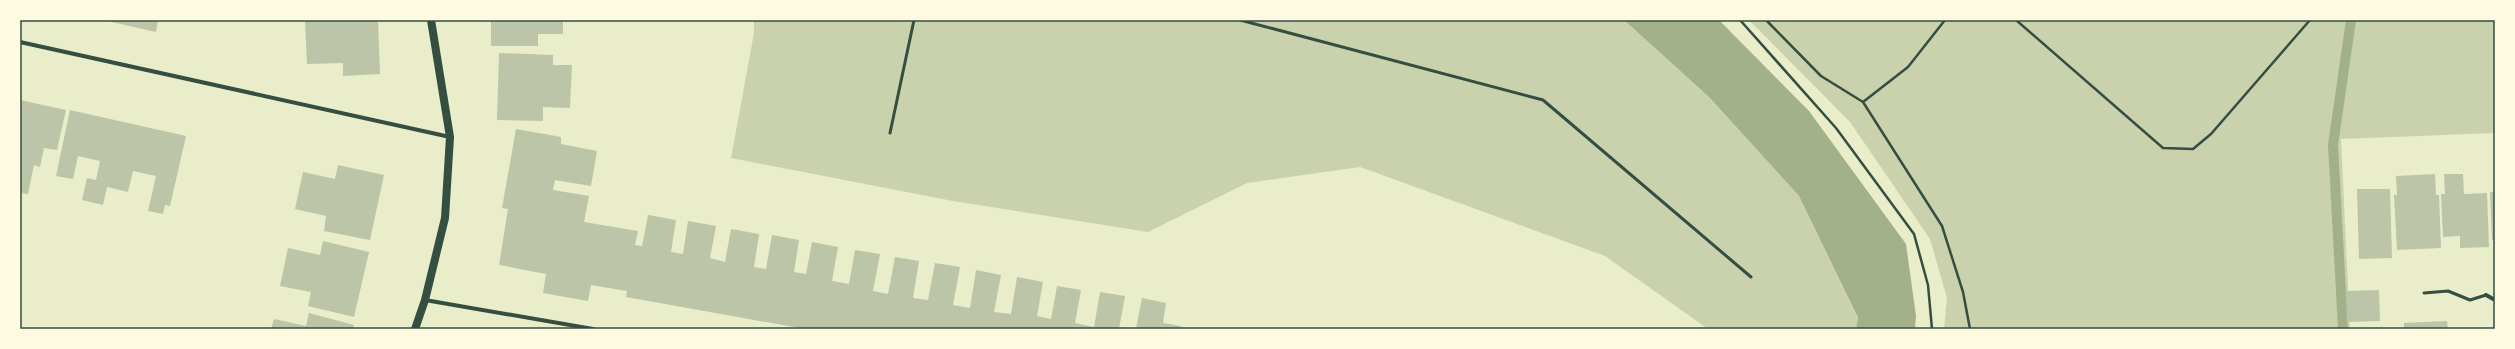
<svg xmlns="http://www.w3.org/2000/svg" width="2515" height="349" viewBox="0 0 2515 349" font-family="'DejaVu Sans',sans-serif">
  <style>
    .green { fill: #cad2ad }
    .water { fill: #a3b18a }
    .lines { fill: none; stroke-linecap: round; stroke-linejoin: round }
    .stream { stroke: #a3b18a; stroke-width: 10 }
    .building { fill: #bcc5a7 }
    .path { stroke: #344e41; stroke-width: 2.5 }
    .service { stroke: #344e41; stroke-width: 3 }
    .minor { stroke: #344e41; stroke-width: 4 }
    .secondary { stroke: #344e41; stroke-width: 8 }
    .neatline { fill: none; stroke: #344e41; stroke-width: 1.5 }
  </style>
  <rect width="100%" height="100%" fill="#e9edc9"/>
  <!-- green -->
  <path class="green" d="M754,20h870l85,77 90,99 59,123 -2,10h-148l-103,-73 -245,-89 -113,16 -99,49 -195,-31 -222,-43 23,-125z
    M1749,20h746v113l-154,6 9,190h-406l3,-31 -17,-59 -80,-117z"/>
  <!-- water -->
  <path class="water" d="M1624,20h95l90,91 97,133 10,72 -1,13h-59l2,-11 -59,-122 -90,-99z"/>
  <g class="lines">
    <!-- stream -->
    <path class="stream" d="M2343,329l-10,-184 18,-125"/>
  </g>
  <!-- building -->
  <path class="building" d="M103,20h55l-2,12z
    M305,20h73l2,54 -37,2v-13l-36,1z
    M491,20h72v14h-25v12h-47z
    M499,53l54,2v10h19l-2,43 -27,-1v14l-46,-1z
    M20,100l46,10 -9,40 -13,-2 -4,19 -6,-2 -6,29 -8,-1z
    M70,110l116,26 -16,70 -5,-1 -2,9 -15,-3 8,-35 -23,-5 -5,21 -21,-5 -4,18 -21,-5 5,-22 9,2 4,-19 -22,-5 -5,23 -17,-3z
    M516,129l45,8v7l36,7 -6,35 -36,-6 -2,10 36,6 -5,26 54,9 -3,14 7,1 6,-31 28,5 -5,32 12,2 5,-33 28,5 -6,32 15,4 6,-33 28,5 -5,33 12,2 6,-34 27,5 -5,32 12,2 6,-32 26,5 -6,34 17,3 6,-34 25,4 -7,37 15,3 7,-37 24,4 -6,37 15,2 7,-37 25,4 -7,38 17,3 6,-38 25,5 -7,37 17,2 6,-37 26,5 -6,34 14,3 6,-33 24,4 -6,33 19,4 6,-35 25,4 -6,33h-314l-179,-32 1,-6 -36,-6 -3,16 -45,-8 3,-19 -47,-9 9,-56 -6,-1z
    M338,165l46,10 -14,65 -46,-9 2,-15 -31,-7 8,-37 32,7z
    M2435,174l1,21h3l2,53 -44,2 -3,-55h3l-1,-19z
    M2444,174h19l1,20 23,-1 2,54 -29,1v-12l-17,1 -2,-43h4z
    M2357,189h33l2,69 -33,1z
    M2490,192h5v48h-3z
    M323,241l46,11 -15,65 -46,-11 3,-14 -31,-6 8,-38 32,7z
    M2379,290l1,31 -33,1 -1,-31z
    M1142,298l24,5 -3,20 18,3 -1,3h-44z
    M309,313l45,12 -1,4h-82l3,-10 32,7z
    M2447,321l1,8h-44v-6z"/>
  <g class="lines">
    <!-- path -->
    <path class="path" d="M1740,20l96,108 78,106 14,51 4,44
      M1766,20l55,56 42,26 45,-35 37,-47
      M2016,20l147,128 30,1 18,-15 99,-114
      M1863,102l79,124 21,66 7,37"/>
    <!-- service -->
    <path class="service" d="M1240,20l303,80 208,177
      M890,133l24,-113
      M2424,293l24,-2 22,9 16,-5"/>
    <!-- minor -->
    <path class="minor" d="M20,42l430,95
      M2486,295l9,5
      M425,300l168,29"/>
    <!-- secondary -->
    <path class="secondary" d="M415,329l10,-29 20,-82 5,-81 -19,-117"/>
  </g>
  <!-- border -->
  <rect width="2515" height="349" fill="none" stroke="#fefae0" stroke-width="42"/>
  <rect x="21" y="21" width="2473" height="307" class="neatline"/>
</svg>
